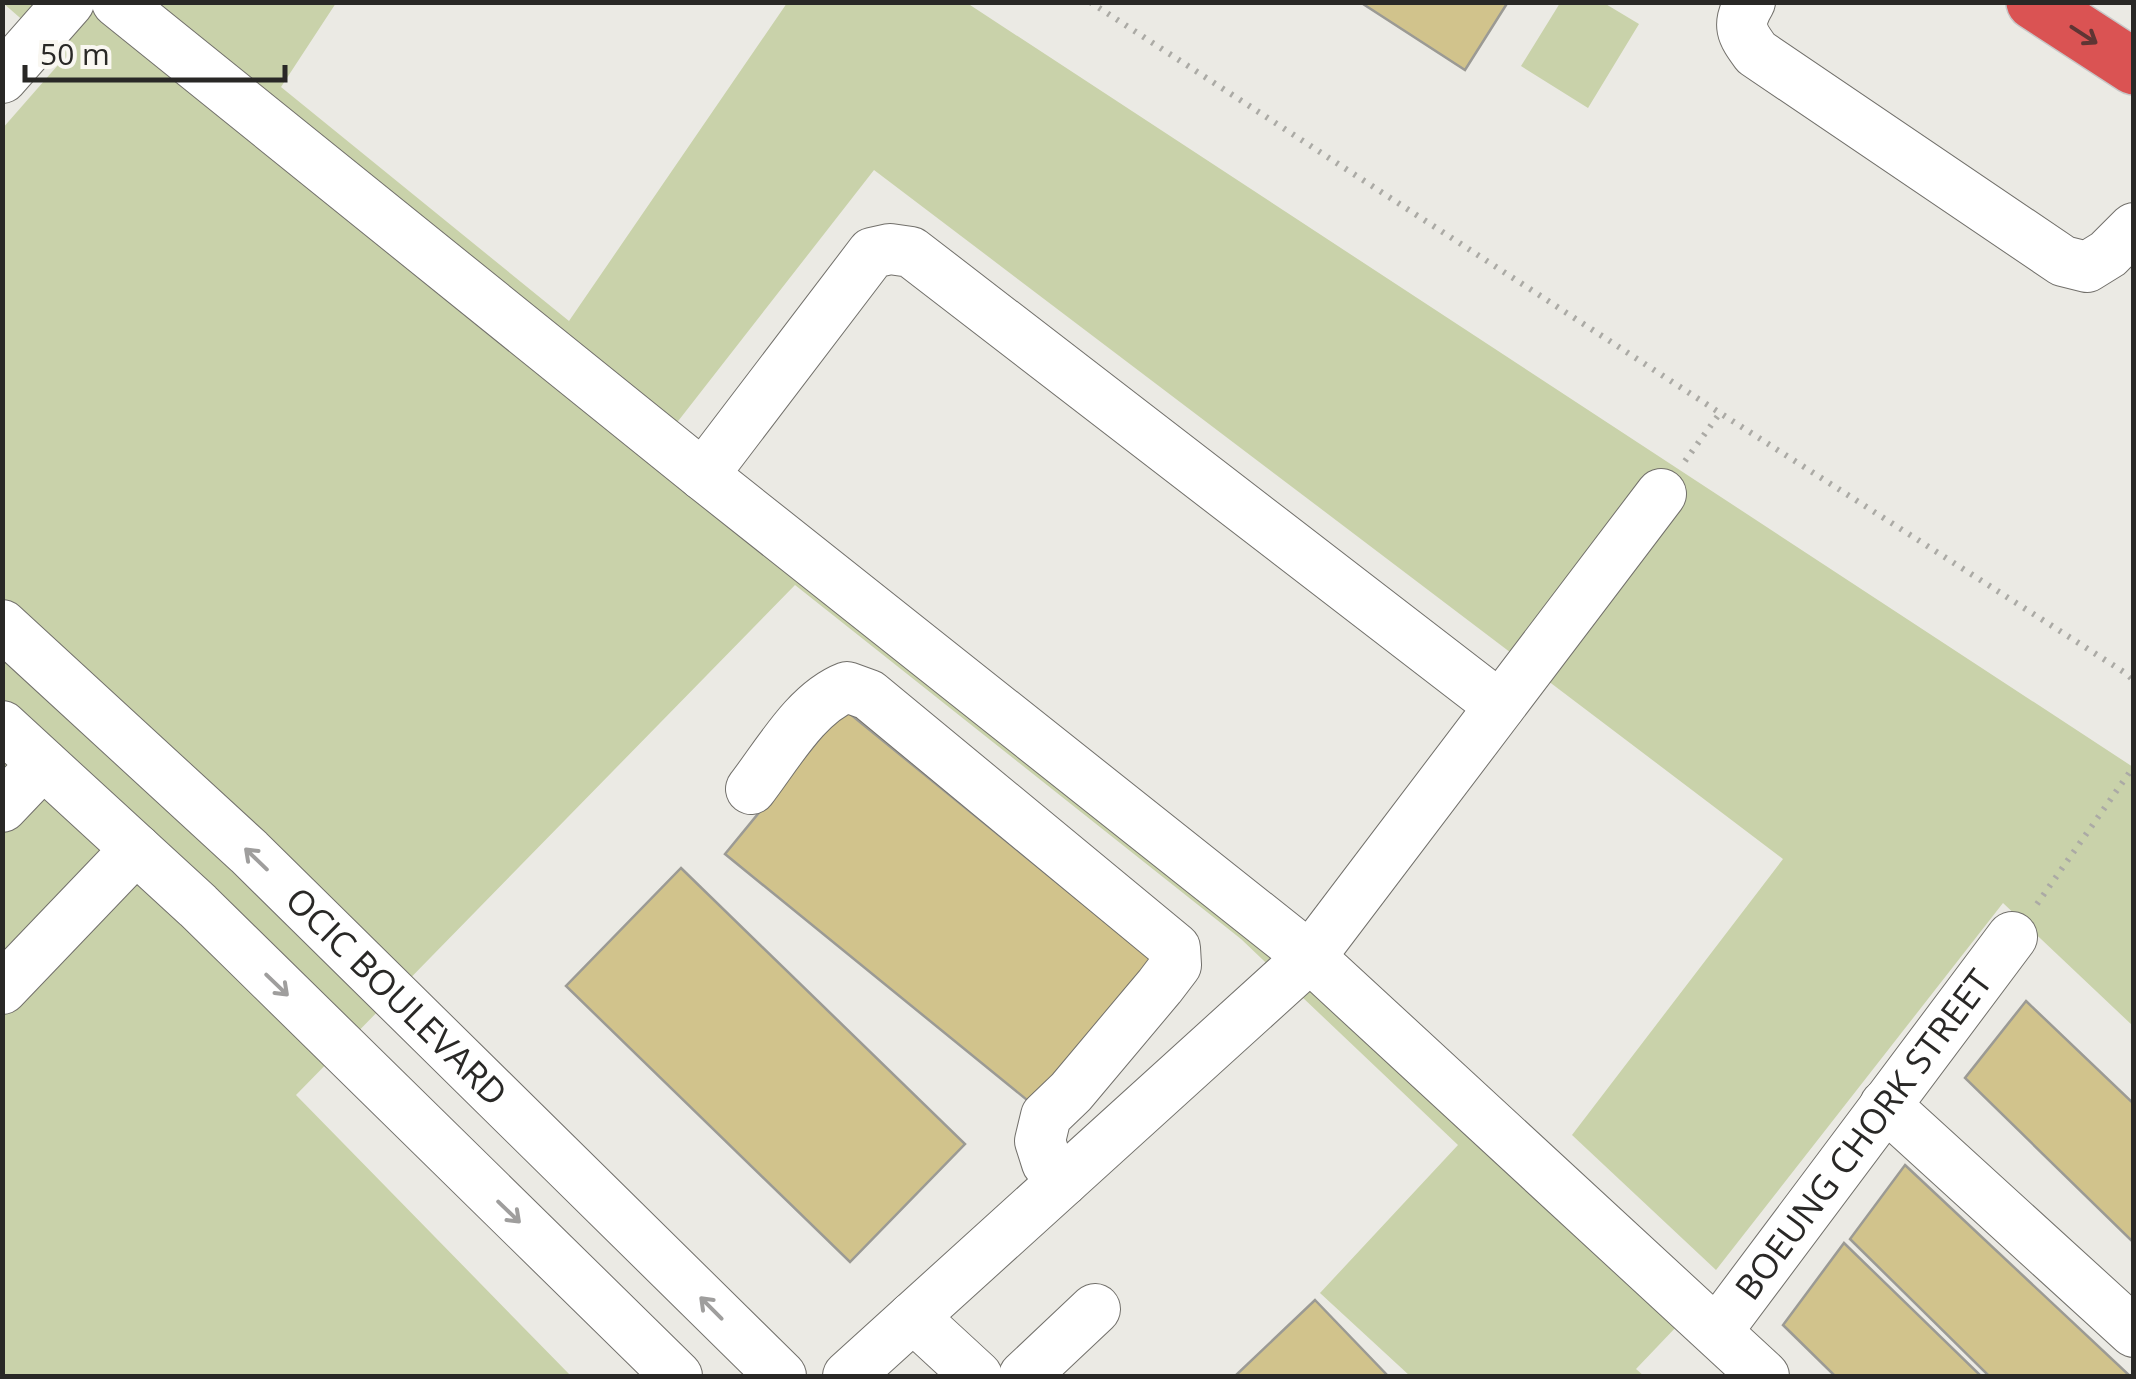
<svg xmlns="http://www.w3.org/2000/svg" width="2136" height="1379" viewBox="0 0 2136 1379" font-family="'Open Sans',sans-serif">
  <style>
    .green { fill: #c9d2aa }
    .building { fill: #d1c38c; stroke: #9b9a94; stroke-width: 2.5 }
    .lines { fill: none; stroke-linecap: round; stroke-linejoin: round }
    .minor-casing { stroke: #72706b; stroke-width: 52 }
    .highway-casing { stroke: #c7c7c7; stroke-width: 58 }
    .path { stroke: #abaaa5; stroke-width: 6; stroke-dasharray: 2.5 8; stroke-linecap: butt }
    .minor { stroke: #fff; stroke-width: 50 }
    .highway { stroke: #da5353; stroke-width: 55 }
    .oneway { stroke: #5e3534 }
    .oneway2 { stroke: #9f9e9d }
    .labels { text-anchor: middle; stroke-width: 10; stroke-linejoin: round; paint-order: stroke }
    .street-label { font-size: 35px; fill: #292826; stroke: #f9f7f1 }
  </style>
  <rect width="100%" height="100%" fill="#ebeae4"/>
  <!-- green -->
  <path class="green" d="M3,3h333l-55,84 288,234 218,-318h180l1166,764v259l-130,-123 -287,367 -144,-135 211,-276 -909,-689 -220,282 600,474 424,399 -42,44 8,7h-234l-90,-83 138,-148 -217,-206 -446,-354 -499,510 275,281h-568l-1,-1247 63,-72z
    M1560,3h44l35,21 -51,84 -67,-42z"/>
  <!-- building -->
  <path class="building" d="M1360,2h148l-43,68z
    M844,709l318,259 -119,145 -318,-259z
    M681,868l284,276 -115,118 -284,-276z
    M2026,1001l108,103v139l-169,-165z
    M1905,1165l225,211h-141l-139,-137z
    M1844,1243l137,133h-146l-52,-51z
    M1315,1300l73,76h-153z"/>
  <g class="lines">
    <!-- minor casing -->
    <g class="minor-casing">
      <g id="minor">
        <path d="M117,2l586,473 607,482 454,419"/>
        <path d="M1750,2c-14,23 -8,32 6,51l307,208 24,6 21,-13 26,-26"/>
        <path d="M2,78l67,-76"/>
        <path d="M703,475l169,-222 18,-4 21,3 589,454"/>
        <path id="s1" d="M2,625l247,227 532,524"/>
        <path d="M2,726l196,180 479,470"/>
        <path d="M751,789c27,-35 55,-86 96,-102l22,8 306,253 1,17 -16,21 -89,106 -25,24 -6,25 7,22 16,18"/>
        <path d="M2,807l41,-43"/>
        <path d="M2,989l134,-140"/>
        <path d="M1885,1105l249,227"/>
        <path d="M913,1317l64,59"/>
        <path id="s2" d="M1717,1331l295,-394"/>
        <path d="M848,1376l462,-419 351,-463"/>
        <path d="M1024,1376l71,-67"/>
      </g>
    </g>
    <!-- highway casing -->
    <g class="highway-casing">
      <path id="highway" d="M2034,2l100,65"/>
    </g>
    <!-- path -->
    <path class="path" d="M1090,2l630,411 407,261 7,7
      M1685,461l35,-48
      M2037,904l97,-138"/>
    <!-- minor -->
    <use href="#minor" class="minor"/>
    <!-- highway -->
    <use href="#highway" class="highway"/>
  </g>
  <!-- one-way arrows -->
  <defs><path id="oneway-shaft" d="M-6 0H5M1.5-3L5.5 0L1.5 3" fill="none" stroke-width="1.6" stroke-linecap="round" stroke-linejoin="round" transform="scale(2.5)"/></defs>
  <use class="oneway" href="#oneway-shaft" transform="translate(2084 35) rotate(33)"/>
  <g class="oneway2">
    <use href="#oneway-shaft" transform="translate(256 859) rotate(-136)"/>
    <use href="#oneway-shaft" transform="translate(277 985) rotate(44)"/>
    <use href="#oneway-shaft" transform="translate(509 1212) rotate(44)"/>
    <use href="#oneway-shaft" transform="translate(711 1308) rotate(-135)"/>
  </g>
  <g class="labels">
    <!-- street labels -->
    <g class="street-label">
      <text dy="12" stroke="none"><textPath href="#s1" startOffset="542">OCIC BOULEVARD</textPath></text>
      <text dy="12" stroke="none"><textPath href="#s2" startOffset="245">BOEUNG CHORK STREET</textPath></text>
    </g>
  </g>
  <!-- border -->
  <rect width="2136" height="1379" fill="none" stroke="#292826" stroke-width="10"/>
  <!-- scale -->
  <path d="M25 65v15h260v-15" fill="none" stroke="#292826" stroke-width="5"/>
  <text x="40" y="65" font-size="30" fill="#292826" stroke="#f9f7f1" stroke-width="8" paint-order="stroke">50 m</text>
</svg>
